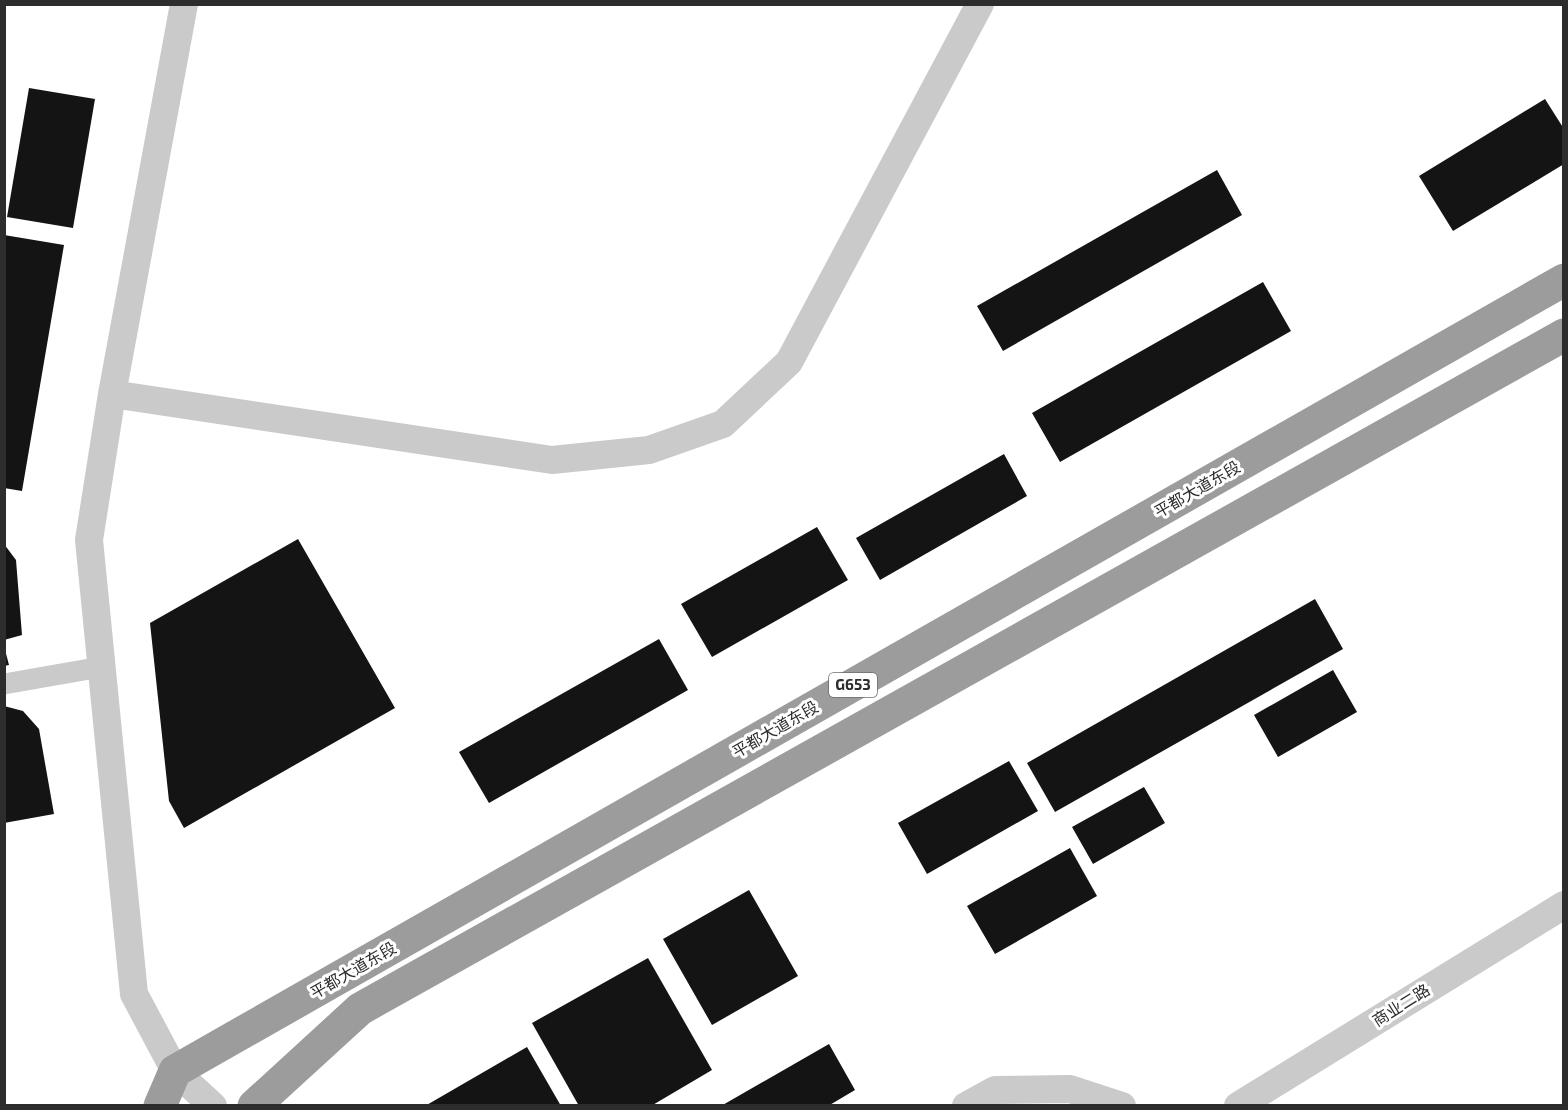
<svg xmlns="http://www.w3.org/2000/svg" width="1568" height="1110" viewBox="0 0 1568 1110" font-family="'Exo 2','Noto Sans SC',sans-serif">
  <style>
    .building { fill: #141414 }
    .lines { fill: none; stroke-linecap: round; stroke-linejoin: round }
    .pedestrian { stroke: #cacaca; stroke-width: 21 }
    .minor { stroke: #cacaca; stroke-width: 28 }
    .trunk { stroke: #9c9c9c; stroke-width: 33 }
    .labels { text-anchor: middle; stroke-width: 6; stroke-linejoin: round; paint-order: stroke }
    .shield { fill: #fff; stroke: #6c6c6c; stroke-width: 1.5 }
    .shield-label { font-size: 15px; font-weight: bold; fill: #2d2d2d }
    .street-label { font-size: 16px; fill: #2d2d2d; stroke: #fff }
  </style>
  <rect width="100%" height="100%" fill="#fff"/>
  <!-- building -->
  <path class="building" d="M29,88l66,11 -22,129 -66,-11z
    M1545,99l19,30v35l-111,67 -34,-55z
    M1217,170l25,45 -239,136 -26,-45z
    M4,235l60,10 -42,246 -18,-3z
    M1263,282l28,49 -231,131 -28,-49z
    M1004,454l23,42 -147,84 -24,-42z
    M817,527l31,53 -136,77 -31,-53z
    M298,539l97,169 -211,120 -15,-27 -19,-178z
    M4,544l12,16 6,75 -18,5z
    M1315,599l28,50 -288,163 -28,-49z
    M659,639l29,51 -199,113 -30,-51z
    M4,646l5,19 -5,1z
    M1333,670l24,42 -79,45 -24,-42z
    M4,706l19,5 16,18 15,85 -50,9z
    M1009,761l29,50 -111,63 -29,-51z
    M1144,787l21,36 -72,41 -21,-37z
    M1070,848l27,48 -102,58 -28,-48z
    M749,890l49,86 -86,49 -49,-86z
    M648,958l64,112 -61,36h-72l-47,-83z
    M829,1044l26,46 -27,16h-107z
    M527,1047l34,59h-136z"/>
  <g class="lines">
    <!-- pedestrian -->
    <path class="pedestrian" d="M4,684l97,-17"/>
    <!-- minor -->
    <path class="minor" d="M184,4l-72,390 -23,146 45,454 41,77 38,35
      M112,394l440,66 97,-10 74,-26 66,-62 191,-358
      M966,1106l29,-16 75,-1 52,17
      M1238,1106l326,-201"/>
    <!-- trunk -->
    <path class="trunk" d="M160,1106l15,-35 1389,-791
      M254,1106l106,-97 1204,-674"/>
  </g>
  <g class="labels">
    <!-- shield labels -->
    <rect class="shield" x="829" y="673" width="48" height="24" rx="4.5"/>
    <g class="shield-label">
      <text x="853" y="690">G653</text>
    </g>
    <!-- street labels -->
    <g class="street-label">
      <text transform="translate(1197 489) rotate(-30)" y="6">平都大道东段</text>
      <text transform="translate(775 729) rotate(-30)" y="6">平都大道东段</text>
      <text transform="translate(353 970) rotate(-30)" y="6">平都大道东段</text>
      <text transform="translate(1401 1005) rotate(-32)" y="6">商业二路</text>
    </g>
  </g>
  <!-- border -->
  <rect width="1568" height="1110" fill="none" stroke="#2d2d2d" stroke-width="12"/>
</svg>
